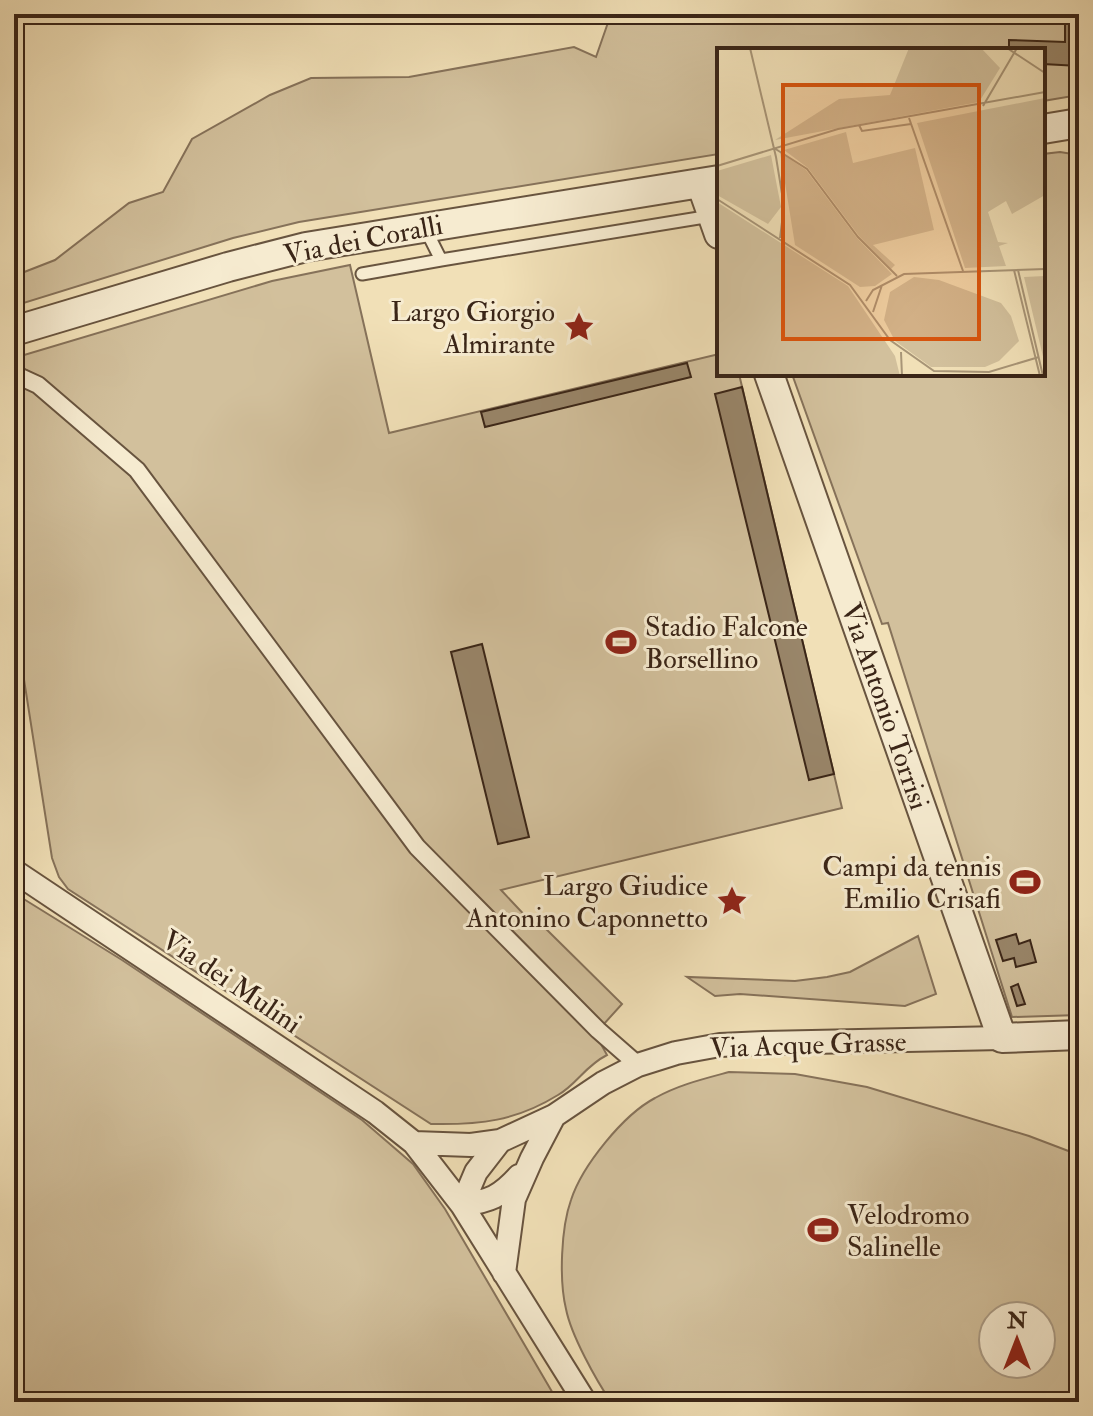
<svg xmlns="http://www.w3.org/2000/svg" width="1093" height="1416" viewBox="0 0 1093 1416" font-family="'IM FELL Double Pica',serif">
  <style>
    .green { fill: #d2c09c; stroke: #86725a; stroke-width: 2; fill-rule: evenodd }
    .building { fill: #99866a; stroke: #3a2517; stroke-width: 2 }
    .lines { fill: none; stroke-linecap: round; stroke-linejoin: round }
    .service-casing { stroke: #68543f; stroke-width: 15 }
    .pedestrian-casing { stroke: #68543f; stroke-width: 20 }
    .minor-casing { stroke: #68543f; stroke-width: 26 }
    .tertiary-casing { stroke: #68543f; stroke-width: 32 }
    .service { stroke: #f6ebd0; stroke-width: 11 }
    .pedestrian { stroke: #f6ebd0; stroke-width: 16 }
    .minor { stroke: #f6ebd0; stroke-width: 22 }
    .tertiary { stroke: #f6ebd0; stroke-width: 28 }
    .labels { text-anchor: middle; stroke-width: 6; stroke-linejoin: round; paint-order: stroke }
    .street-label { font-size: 28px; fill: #3a2517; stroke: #f6ebd0 }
    .poi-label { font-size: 28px; fill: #3a2517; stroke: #f6ebd0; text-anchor: end }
    .inset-road { fill: none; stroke: #a89577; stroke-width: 2 }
    .view { fill: #d7540d; fill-opacity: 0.15; stroke: #d7540d; stroke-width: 4 }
    .inset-edge { fill: none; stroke: #3a2517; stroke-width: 4 }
  </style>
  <rect width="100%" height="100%" fill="#f1e0b7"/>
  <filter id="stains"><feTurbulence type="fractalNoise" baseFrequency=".0025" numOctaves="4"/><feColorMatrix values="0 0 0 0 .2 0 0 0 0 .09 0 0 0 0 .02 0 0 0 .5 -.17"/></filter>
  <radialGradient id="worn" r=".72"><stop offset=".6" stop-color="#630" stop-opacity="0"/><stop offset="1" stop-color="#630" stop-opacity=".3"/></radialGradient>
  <!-- green -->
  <path class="green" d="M611,14h468v81l-36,6v-51h-324v104l-420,68 -66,16 -219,68v-30l41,-16 74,-57 34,-11 29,-53 78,-44 41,-17 98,-1 165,-30 22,10z
    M1060,152l19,3v860l-67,2 -124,-394 -6,1 -90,-250h251v-220z
    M350,265l39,168 330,-79v20h20l103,434 -341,82 30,32h8l83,82 -19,21 -179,-181 -282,-378 -100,-88 -28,-14v-6l258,-77z
    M14,384l19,6 99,83 281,382 183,180 11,20c-22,11 -30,29 -49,40 -42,26 -78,30 -127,29l-363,-235 -9,-12 -7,-19 -38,-242z
    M14,893l108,67 240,160 51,44 32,45 113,193h-544z
    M918,936l18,58 -31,12 -165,-12 -25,2 -28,-19 108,4 32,-4 23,-5z
    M729,1072l66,2 72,13 162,49 50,19v247h-468c-15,-22 -40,-67 -45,-93 -7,-29 -5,-81 5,-109 11,-34 52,-85 84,-102 23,-13 48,-19 74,-26zM993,1316h48v48h-48z"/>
  <!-- building -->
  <path class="building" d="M1033,14h45l-1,10 -45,-2z
    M1065,24h14v42l-36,-2v-14h-34v-10l56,2z
    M687,363l4,14 -206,50 -4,-15z
    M742,387l92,387 -25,6 -94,-386z
    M482,644l47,193 -31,7 -47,-192z
    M1016,934l3,10 11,-4 6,22 -20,5 -2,-9 -11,3 -7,-21z
    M1018,984l7,20 -8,2 -6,-19z"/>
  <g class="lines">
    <!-- service casing -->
    <g class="service-casing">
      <path id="service" d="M426,230l15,30 270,-44
        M362,274l79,-14"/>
    </g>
    <!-- pedestrian casing -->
    <g class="pedestrian-casing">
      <path id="pedestrian" d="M14,374l24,11 99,85 280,377 181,183 40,35"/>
    </g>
    <!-- minor casing -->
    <g class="minor-casing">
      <path id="minor" d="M14,871l361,241 39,31 48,62 123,197
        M414,1143l57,2 29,-4
        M462,1205l14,-33 24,-31 54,-25 49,-33 35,-18 38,-12 44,-8 44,-2 238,-5
        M462,1205c28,-4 38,-8 57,-29
        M504,1273l10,-74 18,-41 22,-42"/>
    </g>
    <!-- tertiary casing -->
    <g class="tertiary-casing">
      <path id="tertiary" d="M1043,129l36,-6
        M701,183l18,51
        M14,331l214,-64 78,-20 413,-67
        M769,374l233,664 77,-3"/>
    </g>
    <!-- service -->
    <use href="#service" class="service"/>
    <!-- pedestrian -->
    <use href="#pedestrian" class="pedestrian"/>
    <!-- minor -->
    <use href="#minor" class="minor"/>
    <!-- tertiary -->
    <use href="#tertiary" class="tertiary"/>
  </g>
  <!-- icons -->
  <defs>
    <g id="sight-bare" transform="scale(2.4)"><path d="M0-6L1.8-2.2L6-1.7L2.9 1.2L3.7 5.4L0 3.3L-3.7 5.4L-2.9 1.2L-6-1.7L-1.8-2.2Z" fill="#8f2418" stroke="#f6ebd0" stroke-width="2.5" paint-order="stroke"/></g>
    <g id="stadium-bare" transform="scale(2.4)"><path d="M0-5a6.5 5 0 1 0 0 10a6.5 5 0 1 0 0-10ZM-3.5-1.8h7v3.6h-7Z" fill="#8f2418" stroke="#f6ebd0" stroke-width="2.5" paint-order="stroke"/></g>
  </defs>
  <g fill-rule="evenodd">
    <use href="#sight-bare" x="579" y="327"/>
    <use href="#stadium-bare" x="621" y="642"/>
    <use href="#stadium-bare" x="1025" y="882"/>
    <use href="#sight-bare" x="732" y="901"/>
    <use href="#stadium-bare" x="823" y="1230"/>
  </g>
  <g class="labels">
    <!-- street labels -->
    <g class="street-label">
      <text transform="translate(363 239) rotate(-11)" y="10">Via dei Coralli</text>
      <text transform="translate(886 706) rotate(71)" y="10">Via Antonio Torrisi</text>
      <text transform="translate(232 981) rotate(34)" y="10">Via dei Mulini</text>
      <text transform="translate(808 1044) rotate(-2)" y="10">Via Acque Grasse</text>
    </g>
    <!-- poi labels -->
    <g class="poi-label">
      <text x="555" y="321">Largo Giorgio<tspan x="555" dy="32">Almirante</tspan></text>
      <text x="645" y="636" text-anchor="start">Stadio Falcone<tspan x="645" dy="32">Borsellino</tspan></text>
      <text x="1001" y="876">Campi da tennis<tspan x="1001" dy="32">Emilio Crisafi</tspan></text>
      <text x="708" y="895">Largo Giudice<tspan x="708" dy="32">Antonino Caponnetto</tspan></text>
      <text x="847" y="1224" text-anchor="start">Velodromo<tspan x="847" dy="32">Salinelle</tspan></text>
    </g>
  </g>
  <!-- overview -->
  <g transform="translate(717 48)">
    <rect width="328" height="328" fill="#f1e0b7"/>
    <path d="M192,0h72l19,20 -21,34 -204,38 64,-41 51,-4zM328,50v97l-33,19 -6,-13 -18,11 10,30 10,1 -9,3 7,20 -41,2 -48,-145zM129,84l7,31 62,-15 19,82 -61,15 22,20 -4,4 -32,-33 -51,-68 -24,-18zM63,104l26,18 51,68 35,36 -17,12 -15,1 -65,-42zM54,107l10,52 -13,17 -51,-29v-24zM0,154l131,84 47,70 5,20h-183zM328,228l-2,3 2,86 -21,-88zM197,229l25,3 62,23 10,13 8,25 -20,20 -14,6h-54l-36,-26 -11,-21 6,-28z" fill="#d2c09c"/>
    <path class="inset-road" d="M33,0l26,109 8,49 -4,32M290,0l38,25M266,58l34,-58M192,70l54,153M142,77l3,6 49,-7M57,100l33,21 51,68 39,39M0,118l121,-37 207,-37M0,151l133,86 40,55 44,31 55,1 50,-15M297,222l26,106M301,222l25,106M149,253l7,-11 31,-16 141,-5M156,264l9,-27M184,304l1,24"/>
    <path class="view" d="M66,37h196v254h-196z"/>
    <rect width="328" height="328" class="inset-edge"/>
  </g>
  <!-- margin -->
  <rect width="1093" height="1416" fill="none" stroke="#f1e0b7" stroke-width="48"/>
  <rect x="16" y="16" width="1061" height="1384" fill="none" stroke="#3a2517" stroke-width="4"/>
  <rect x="24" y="24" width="1045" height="1368" fill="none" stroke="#3a2517" stroke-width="2"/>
  <!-- north arrow -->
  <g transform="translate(1017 1340)"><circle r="38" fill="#f6ebd0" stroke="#ab9c86" stroke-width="2"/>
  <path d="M0-6L14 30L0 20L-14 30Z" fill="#8f2418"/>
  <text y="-12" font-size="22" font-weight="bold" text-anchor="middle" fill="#3a2517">N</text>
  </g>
  <rect width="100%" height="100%" filter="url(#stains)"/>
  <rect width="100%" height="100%" fill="url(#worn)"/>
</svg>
